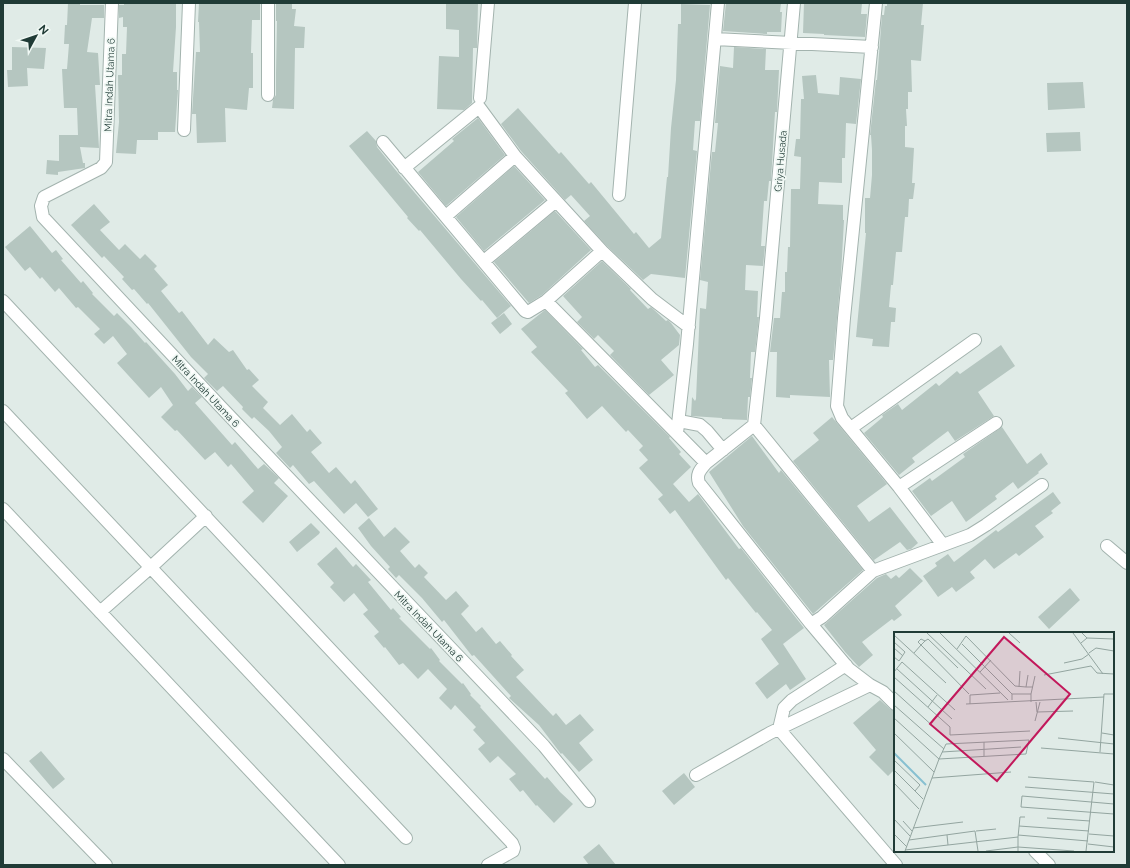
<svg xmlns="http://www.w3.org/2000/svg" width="1130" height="868" viewBox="0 0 1130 868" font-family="Raleway,sans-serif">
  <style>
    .building { fill: #b5c6c0 }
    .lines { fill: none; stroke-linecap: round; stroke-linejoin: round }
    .minor-casing { stroke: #a3b3ae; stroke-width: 14 }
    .minor { stroke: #fff; stroke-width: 12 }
    .labels { text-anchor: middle; stroke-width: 3.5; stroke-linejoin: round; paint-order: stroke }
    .street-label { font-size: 10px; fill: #203b36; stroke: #f0f8f4 }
    .inset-river { fill: none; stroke: #87c0d1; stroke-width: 2 }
    .inset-road { fill: none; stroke: #93a5a0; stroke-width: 1 }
    .view { fill: #c2185b; fill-opacity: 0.15; stroke: #c2185b; stroke-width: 2 }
    .inset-edge { fill: none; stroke: #203b36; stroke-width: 2 }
  </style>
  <rect width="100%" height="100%" fill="#e0ebe7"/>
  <!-- building -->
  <path class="building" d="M68,3h12v2h24v13h-12l-5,34 11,1 2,32h-5l4,63 -19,-1 3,16h2v5l-27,4v3l-12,-1 1,-14 12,1v-26h19l-1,-27h-13l-2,-39h5l2,-25h-5l1,-19h2z
    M124,3h52v24l-3,45h4v18h1l-3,42h-17v8h-21l-1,14 -20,-1 3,-31 -1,-47h4v-21h4l1,-27h-4v-10l-4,1v-13h5z
    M199,3h61v17h-8l-1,33h2v35h-4l-2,22 -22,-2 1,34 -29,1 -1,-29h-4l4,-62h4l-1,-30h-1z
    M276,3h16v6h4l-2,17 11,1 -1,21h-9l-1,61 -22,-1 1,-8 3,-5v-22l1,-52h-1z
    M446,3h32l-1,45h-4l-1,55 -8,7 -27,-1 2,-53 20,1v-27l-13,-1z
    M726,3h55l-1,9h2l-1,20h-14v2l-44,-3z
    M804,3h58l-1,11h6l-2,23 -41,-2v-1l-21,-1z
    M887,3h36l-2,22h3l-3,36 -10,-1 1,32h-4v17h-2l1,17h-2v21l9,1 -2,35h3l-2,16h-4l-1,18h-3l-3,35h-6l-3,33h-2l-2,22 7,1 -1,14h-4l-2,25 -17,-1 1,-7 -17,-2 10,-104h-1v-35h5l2,-23v-25l-1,-15h-1l6,-55h1l5,-65h2l1,-9h2z
    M681,4l29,1 -10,116h-5l-2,29 4,1 -12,127 -34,-4 -8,6 -36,-34 -23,-25 6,-5 -19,-21 -6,5 -44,-49 -20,-27 17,-16 41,46 2,-2 28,32 2,-2 43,52 2,-2 13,16 12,-10 6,-61h1l3,-49 5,-48 2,-56h3z
    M12,47l34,1 -2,21 -17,-1 1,18 -20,1 -1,-17h5z
    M734,47l32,2 -1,21h14l-2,42h-2l-4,69h-2l-2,20h-3l-3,45h4l-2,20 -17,-1 -1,25 13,1 -1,26h2l-4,35h-4l-1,26h2l-2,19h-2l-1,23 -25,-1v-1l-31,-2 1,-19 3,4 1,-2 4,-91 6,1 2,-27 -8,-2 12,-128h3l3,-29h-3l5,-57 13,2z
    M816,75l2,18 21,2 1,-18 21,2 -5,45 -10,-1 -1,35h-3v25l-23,-1 -1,22 25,1v15h1l-3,55 -8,85h-4l1,37 -40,-2v3l-14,-1 1,-45h-7l4,-34h6l2,-26h3v-20h2l1,-25h2l1,-58h9l1,-32 -7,-1 2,-17h4l1,-40h3l-2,-23z
    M1083,82l2,26 -37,2 -1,-27z
    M478,118l27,37 -59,51 -28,-34 36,-31 -2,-2z
    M367,131l9,10 1,6 21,26 113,133 -14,12 -15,-18 -1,1 -20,-22 -41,-49 -1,1 -12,-13 1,-1 -59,-71z
    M1080,132l1,19 -34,1 -1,-19z
    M514,166l31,34 -61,51 -28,-34z
    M94,204l16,18 -10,8 19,20 6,-6 15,15 5,-5 12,12 -3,3 14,16 -7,6 18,22 3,-2 26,34 6,-7 15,14 4,-2 14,20 2,-1 10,11 -7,6 16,16 -5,6 17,17 12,-11 15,18 3,-3 12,14 -11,9 18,21 7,-6 15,17 4,-4 23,29 -10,8 -12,-14 -12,11 -30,-33 -5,3 -16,-19 -3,3 -14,-15 6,-6 -13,-16 -15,-14 -2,2 -10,-10 1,-2 -20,-21 -6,5 -13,-13 4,-4 -17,-17 -43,-54 -1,1 -13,-15 -2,1 -10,-11 2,-2 -20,-21 -2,2 -31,-33z
    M555,211l36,39 -49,45 -13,8 -35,-41z
    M30,226l22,27 4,-3 7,9 -2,1 20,23 2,-2 10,12 -1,1 22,22 3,-3 14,14 14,16 1,-1 29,32 13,17 4,-4 10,10 -7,6 37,42 3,-3 23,27 6,-5 15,14 -5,5 14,13 -25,27 -21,-21 12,-11 -23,-27 -3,3 -13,-15 -10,8 -28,-30 -2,1 -14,-14 12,-12 -12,-18 -12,11 -32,-35 10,-9 -14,-18 -9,8 -10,-10 6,-5 -22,-22 -2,1 -17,-20 -4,4 -13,-15 -2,2 -10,-12 -5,4 -20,-24z
    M602,261l29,28 -1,1 18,19 3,-2 15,14 2,-1 3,3 9,12 -1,10 -18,15 13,15 -25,20 -39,-40 4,-4 -16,-16 -4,4 -17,-17 5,-5 -19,-21z
    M545,310l38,39 -2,1 14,17 3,-2 72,72 -1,1 12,14 -2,2 12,13 -18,17 16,18 9,-8 41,55 2,-1 63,80 -21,16 23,35 -16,11 -4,-6 -19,15 -12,-16 24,-19 -18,-25 11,-9 -15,-18 -1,1 -28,-35 -2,2 -51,-70 -5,4 -12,-15 5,-4 -24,-27 9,-8 -9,-10 4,-4 -15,-16 -2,2 -24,-26 -15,13 -22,-26 3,-2 -37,-39 6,-5 -16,-18z
    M504,313l8,11 -12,10 -9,-11z
    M1001,345l14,21 -37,26 16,24 -39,25 -7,-10 -36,27 3,4 -16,13 -35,-42 19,-16 -1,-2 16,-11 4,6 34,-27 3,3 18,-15 3,3z
    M832,417l55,67 -30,22 12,16 21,-15 28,36 -7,6 -4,1 -7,-8 -26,18 1,2 -82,-101 26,-21 -6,-7z
    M1002,427l25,37 14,-11 7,11 -10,8 1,1 -21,16 -5,-7 -18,14 2,3 -31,23 -14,-21 -21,15 -19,-25 18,-13 2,3 33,-24 -2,-3z
    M752,436l27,37 2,-3 82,100 -50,44 -70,-88 -34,-54z
    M1053,492l8,11 -10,8 2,2 -18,13 9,11 -25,19 -3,-3 -22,16 -9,-10 -15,13 5,6 -19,14 -4,-5 -14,10 -15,-21 14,-10 -2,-3 13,-9 6,8 42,-32 2,2z
    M369,518l15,19 11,-10 15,15 -10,9 15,17 4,-4 9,9 -4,4 22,23 10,-9 13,15 -8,8 15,18 6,-5 14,17 4,-3 12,14 -1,1 13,14 -8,7 37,39 3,-3 10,12 14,-11 14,16 -15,13 14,17 -14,12 -17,-19 -1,1 -22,-29 -30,-27 2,-2 -37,-41 -2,1 -28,-36 -2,2 -20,-24 -23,-23 -3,3 -8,-9 2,-2 -19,-21 -13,-18z
    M311,523l9,9 -1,2 -22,18 -8,-10z
    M336,547l17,20 3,-3 15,16 -3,2 23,28 2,-2 8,9 -2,1 31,31 1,-1 9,12 -1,1 23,23 1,-1 8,11 -1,1 11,11 -1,1 65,72 2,-2 13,15 13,12 -19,19 -17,-18 -1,1 -13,-16 -3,2 -11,-13 7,-5 -18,-18 -8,7 -12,-14 7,-6 -12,-13 3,-3 -21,-22 -4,5 -12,-12 8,-9 -19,-20 -10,10 -15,-16 -4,2 -14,-18 -1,1 -10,-12 5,-4 -16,-18 5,-4 -14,-17 -10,9 -14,-15 4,-4 -17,-19z
    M910,568l13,13 -28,25 7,9 -8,6 -2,-2 -30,23 11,13 -14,12 -14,-15 -21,-27 53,-47 9,-4 5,5 5,-4 3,3z
    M1070,588l10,12 -31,29 -11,-12z
    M880,700l10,9 5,2v58l-7,7 -19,-19 7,-7 -23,-27z
    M41,751l24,28 -12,10 -24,-28z
    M684,773l11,14 -21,18 -12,-14z
    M599,844l17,21h-27l-6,-8z"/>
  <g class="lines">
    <!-- minor casing -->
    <g class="minor-casing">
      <path id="minor" d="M112,3l-6,159 -5,6 -57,29 -3,9 2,11 178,190 323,339 45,55
        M876,3l-32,315 -7,88 5,12 57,69
        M715,39l157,8
        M268,95v-92
        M480,98l8,-95
        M184,130l5,-127
        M383,142l142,169 3,1 18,-11 160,162c-6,7 -10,11 -7,20l112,141 38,45 21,16 13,7 12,12
        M404,168l75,-61 36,49 87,95 50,48 37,28
        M619,195l16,-192
        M446,216l69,-60
        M484,261l72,-60
        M3,301l509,542 2,5 -1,3 -25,14
        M546,301l56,-50
        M3,411l403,427
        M679,421l21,4 7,6 16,19
        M754,425l119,146 -51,46 -11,7
        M851,428l124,-88
        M677,433l10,-89 31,-341
        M706,463l48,-38 12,-107 28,-315
        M3,509l336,356
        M943,545l-44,-58 97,-64
        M1107,546l20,17
        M873,571l97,-36 16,-10 56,-40
        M100,612l51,-45 55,-51
        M846,665l-54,35 -8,8 -5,21 117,136
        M3,759l103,106
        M696,775l74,-42 100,-48
        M1035,851l14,14"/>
    </g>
    <!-- minor -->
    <use href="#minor" class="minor"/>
  </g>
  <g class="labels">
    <!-- street labels -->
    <g class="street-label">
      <text transform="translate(109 85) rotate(-88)" y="4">Mitra Indah Utama 6</text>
      <text transform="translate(780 161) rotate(-85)" y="4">Griya Husada</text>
      <text transform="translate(206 391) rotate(47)" y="4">Mitra Indah Utama 6</text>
      <text transform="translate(429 626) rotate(46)" y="4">Mitra Indah Utama 6</text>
    </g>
  </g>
  <!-- overview -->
  <g transform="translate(894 632)">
    <rect width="220" height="220" fill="#e0ebe7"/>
    <path class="inset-river" d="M0,121l32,32"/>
    <path class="inset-road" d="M33,1l59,56M46,1l68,67M115,1l11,10M179,1l30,41M0,3l52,48M193,6l27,1M31,9l-4,4 -3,-3 3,-3 4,2 3,-2 30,29M0,10l11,10 -6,9 -5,-4M187,11l6,-5 -5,-5M68,12l50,50v6M0,16l9,8M63,17l9,-13 49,50 11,1M20,21l7,-8 48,49M195,21l7,-5 18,3M170,31l18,-4 7,-5M3,37l55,50M0,40l8,-10 53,48M86,40l11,-12M134,43l-2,12h7M150,43l47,-9 6,7 17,1M0,45l56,50v8l80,-4M125,55l1,-16M0,59l52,47M118,62h19v8M137,62l4,-18M142,70l1,10 36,-1M72,72l138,-7M76,72v-9l30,-2M0,73l50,44M34,75l9,-12M0,86l45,41 7,-15 83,-4 -3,14 -87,5 -34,92M141,89l5,-19M0,101l40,39M208,101l12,2M164,106l56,6M90,110v14M147,116l73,6M48,120l79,-5M206,120l4,-58h10M0,128l26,25 -5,6M0,138l29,29M134,145l66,5 -8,69M38,146l79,-6M201,150l19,3M0,151l25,26M131,155l89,7M220,172l-92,-8 -1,11 93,7M153,186l43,3M0,187l16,17M9,189l9,10M125,194l70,5M19,196l50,-6M82,199l20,-2M0,202l13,13M195,202l25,2M124,203l70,6M15,208l66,-9 3,20M194,212l26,3M54,213l70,-8 2,-20h5M11,218l43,-5 -1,-10M92,219l32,-4 56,4M124,219v-14"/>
    <path class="view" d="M110,5l66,57 -73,87 -67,-57z"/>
    <rect width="220" height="220" class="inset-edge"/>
  </g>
  <!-- border -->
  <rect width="1130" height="868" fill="none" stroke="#203b36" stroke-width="8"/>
  <!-- north arrow -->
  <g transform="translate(36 36) rotate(50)" stroke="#f0f8f4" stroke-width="3" paint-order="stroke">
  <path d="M0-3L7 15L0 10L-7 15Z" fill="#203b36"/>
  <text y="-6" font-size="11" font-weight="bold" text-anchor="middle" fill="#203b36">N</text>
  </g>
</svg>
